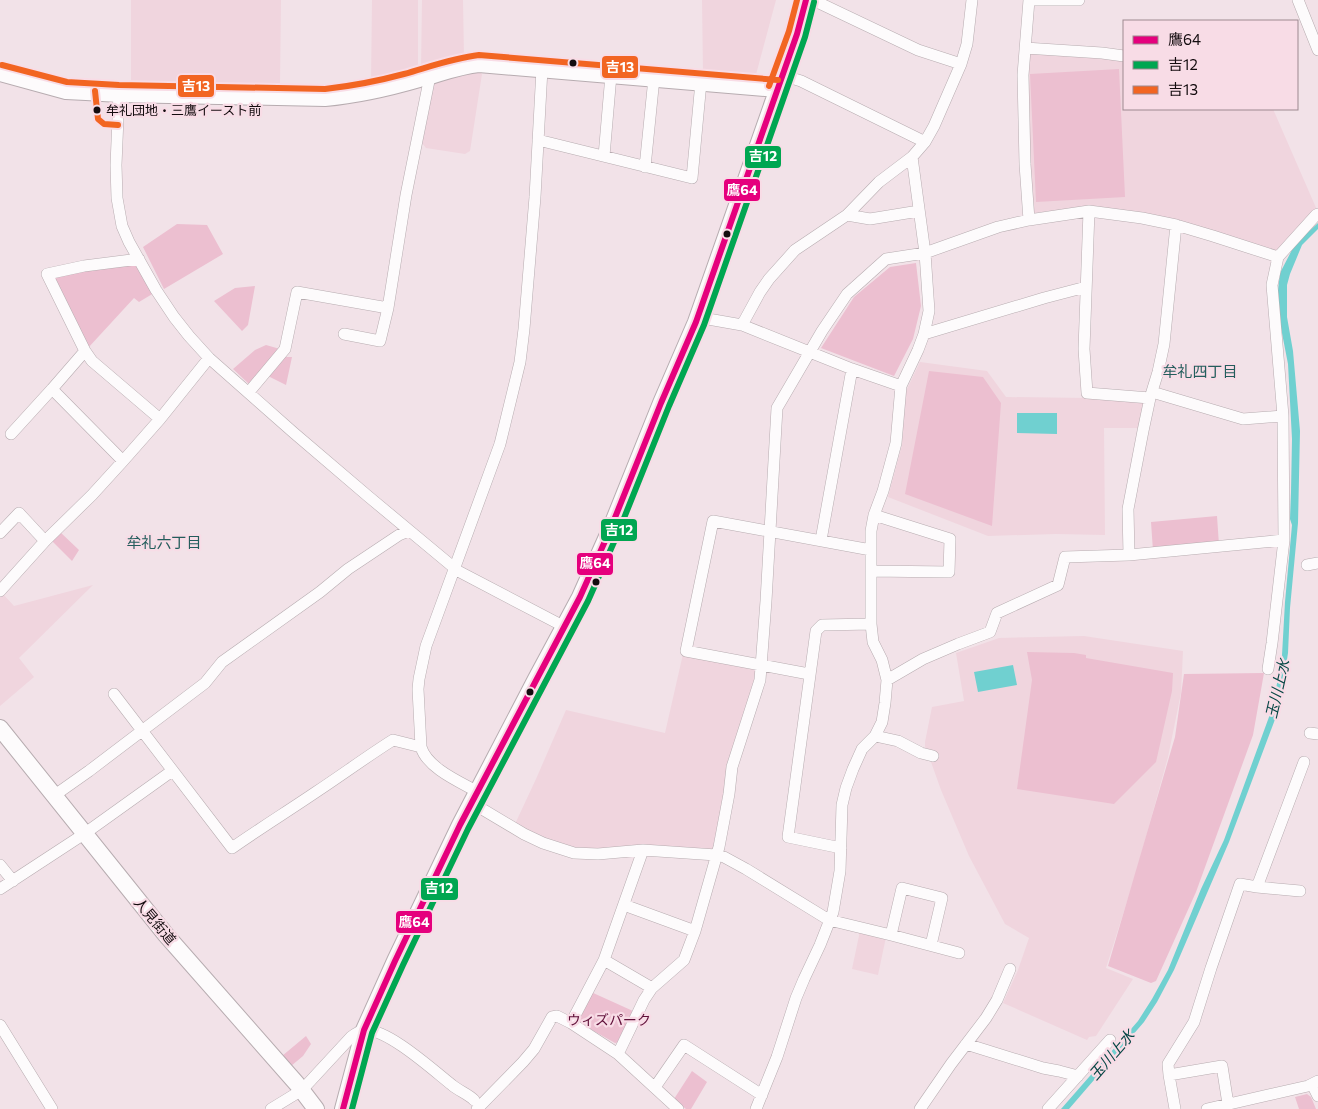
<svg xmlns="http://www.w3.org/2000/svg" width="1318" height="1109" viewBox="0 0 1318 1109" font-family="Commissioner,'Noto Sans JP',sans-serif">
  <style>
    .built { fill: #f0d5de }
    .green { fill: #ecbfd0 }
    .water { fill: #70d0d0 }
    .lines { fill: none; stroke-linecap: round; stroke-linejoin: round }
    .street-casing { stroke: #b7acb0; stroke-width: 12 }
    .secondary-casing { stroke: #b7acb0; stroke-width: 18 }
    .street { stroke: #fdfbfc; stroke-width: 11 }
    .secondary { stroke: #fdfbfc; stroke-width: 16 }
    .bus-1-casing { stroke: #f8dce6; stroke-width: 10 }
    .bus-2-casing { stroke: #f8dce6; stroke-width: 10 }
    .bus-3-casing { stroke: #f8dce6; stroke-width: 10 }
    .bus-1 { stroke: #e5007d; stroke-width: 6 }
    .bus-2 { stroke: #00a651; stroke-width: 6 }
    .bus-3 { stroke: #f26522; stroke-width: 6 }
    .bus-dot { fill: #140c0f; stroke: #f8dce6; stroke-width: 2 }
    .labels { text-anchor: middle; stroke-width: 4.5; stroke-linejoin: round; paint-order: stroke }
    .bus-label { font-size: 13px; fill: #140c0f; stroke: #f8dce6; text-anchor: start }
    .street-label { font-size: 14px; fill: #140c0f; stroke: #f8dce6 }
    .park-label { font-size: 14px; fill: #5f0e38; stroke: #f8dce6 }
    .neighbourhood-label { font-size: 15px; fill: #235d5c; stroke: #f8dce6 }
    .water-label { font-size: 15px; font-style: italic; fill: #064745; stroke: #f8dce6 }
    .line-badge { stroke: #f8dce6; stroke-width: 2 }
    .badge-label { font-size: 14px; text-anchor: middle; font-weight: bold; fill: #fff }
  </style>
  <rect width="100%" height="100%" fill="#f2e2e8"/>
  <!-- built -->
  <path class="built" d="M131,0h150l-1,84 -149,2z
    M372,0h46v72l-47,12z
    M422,0h41l1,58 -43,13z
    M702,0h74l-22,82 -51,-8z
    M1027,52l91,6 6,4v47h149l44,101 -40,41 -189,-44 -55,6 -2,-13z
    M479,71l3,3 -12,77 -5,3 -39,-6 -4,-5 12,-60 30,-11z
    M920,362l67,9 19,26 82,1 56,3 -5,27h-35l1,107 -49,-1 -68,2 -100,-39 14,-52 3,-52z
    M93,585l-74,73 15,19 -34,29v-109l3,-3 11,12z
    M1084,636l99,15 -2,42 -13,64 -32,116 -30,95 27,11 -37,57 -7,1 -2,3 -84,-37 15,-33 11,-32 -24,-14 -36,-68 -28,-66 -10,-28 2,-12 -8,-2v-6l7,-35 32,-6 -8,-48 43,-15z
    M683,654l69,12 3,5v6l-19,63 -9,24 -2,23 -12,61 -3,3 -132,-1 -34,-10 -29,-16 21,-45 30,-69 99,23z
    M860,931l26,6 -8,38 -26,-6z"/>
  <!-- green -->
  <path class="green" d="M1119,69l6,128 -89,5 -6,-128z
    M177,224l30,1 16,29 -59,35 -21,-42z
    M136,263l18,30 -15,9 -5,-4 -46,50 -36,-72z
    M916,263l5,43 -8,33 -19,37 -73,-28 33,-51 36,-30z
    M255,286l-7,39 -6,6 -28,-30 21,-13z
    M266,345l14,4 -31,35 -16,-15 22,-19z
    M282,357h10l-6,28 -18,-9z
    M929,371l54,6 18,26 -9,123 -87,-32z
    M1217,516l2,29 -66,6 -2,-29z
    M59,531l20,19 -7,11 -21,-21z
    M1027,652l47,1 12,2v3l87,15 -1,18 -16,71 -42,42 -97,-15 15,-109z
    M1264,673l-11,62 -57,157 -40,89 -5,2 -43,-17 67,-229 9,-63z
    M591,992l42,19 -13,31 -5,1 -37,-21v-4z
    M306,1036l5,8 -8,12 -12,10 -9,-10z
    M692,1071l15,11 -16,27h-5l-12,-10z
    M1307,1094l4,3 5,12h-17l-4,-12z"/>
  <!-- water -->
  <path class="water" d="M1318,223v6l-16,16 -12,29 -3,11v32l6,34 7,80 -2,92 -8,85 -2,45 -8,53 -51,136 -55,128 -17,32 -13,20 -75,87h-8l77,-88 14,-22 16,-29 33,-81 23,-49 49,-134 9,-51 3,-53 7,-77 -2,-6 1,-27 1,-53 -4,-75 -7,-36 -4,-29 3,-26 15,-29z
    M1017,413h40v21l-40,-1z
    M1013,665l4,20 -39,7 -4,-20z"/>
  <g class="lines">
    <!-- street casing -->
    <g class="street-casing">
      <path id="street" d="M813,0l105,50 43,14
        M1298,0l20,50
        M1025,48l77,5 22,3
        M782,75l19,6 124,61
        M119,94l-3,71 1,33 5,28 7,16 27,48 18,27 15,19 20,22 85,75 75,64 89,74 107,56
        M538,140l154,38 9,-96
        M604,156l7,-81
        M645,167l9,-89
        M1089,211l-5,138 3,44 63,5
        M847,215l23,4 49,-8
        M1029,220l-4,-56 -2,-89 6,-75h50
        M139,259l-55,7 -37,8 38,77 7,10 68,58
        M698,316l10,3 34,6 110,44 49,17
        M742,325l18,-33 9,-13 26,-29 52,-35 32,-33 33,-25 13,-15 9,-16 27,-62 6,-20 5,-44
        M344,334l36,7 8,-33 18,-113 24,-119
        M924,334l120,-36 42,-11
        M52,389l71,72
        M249,392l36,-43 12,-57 91,16
        M1152,392l91,27 40,-3
        M11,434l41,-45 33,-38
        M0,533l19,-20 26,28
        M821,540l31,-171
        M1129,555l-1,-46 15,-78 7,-33 8,-26 6,-28 12,-119
        M1307,565l11,-2
        M871,571l78,1 1,-33 -76,-24
        M0,591l45,-50 47,-46 31,-34 37,-42 49,-61
        M1268,669l4,-26 12,-103 -1,-124 -11,-131 6,-28 38,-42 2,-1
        M809,674l-123,-23 27,-130 158,29
        M887,680l36,-21 35,-15 32,-12 7,-19 61,-28 7,-28 64,-2 155,-15
        M114,694l118,154c27,-19 56,-37 84,-56 26,-17 50,-35 77,-52l28,7
        M1310,733l8,1
        M875,736l23,5 23,12 12,3
        M478,792c-18,-10 -51,-24 -57,-45l-3,-58 1,-10 7,-33 7,-19 67,-183 20,-82 4,-33 11,-132 7,-128
        M55,795l34,-24 116,-88 17,-21 98,-70 28,-23 51,-34 10,-4
        M472,803l52,31 19,9 31,10 24,1 45,-4 73,5 8,2 22,12 83,51 62,15 68,18
        M841,848l-53,-11 28,-206 6,-6 49,-1v-93l3,-16 9,-24 13,-48 5,-57 17,-36 6,-16 5,-23 -4,-58 -13,-96
        M0,865l13,16
        M1257,887l47,-125
        M0,889l84,-55 88,-63
        M624,905l71,26
        M891,935l11,-47 40,10 -11,47
        M604,960l48,28
        M571,1023l33,-63 39,-110
        M0,1025l52,84
        M966,1044l77,24 16,3 19,5
        M618,1054l60,55
        M1169,1075l53,-9 6,38
        M1312,1084l6,12
        M655,1087l29,-42 78,50
        M271,1109l31,-19 49,-53c4,-3 9,-6 14,-7 23,-1 68,40 87,55 7,6 16,9 22,15
        M477,1109l46,-47 11,-13 18,-32 5,-1 14,7 47,31 26,-54 8,-12 32,-28 11,-29 24,-84 10,-53 3,-27 28,-87 6,-79 11,-193 45,-77 25,-37 39,-35 39,-6 73,-26 31,-7 60,-9 53,7 34,7 37,11 65,21
        M756,1109l21,-52 19,-59 8,-19 16,-34 13,-33 7,-41 2,-66 4,-17 7,-19 9,-20 13,-13 7,-14 3,-19 2,-23 -5,-20 -9,-18 -2,-18
        M920,1109l31,-45 35,-46 11,-18 13,-31
        M1048,1109l62,-69
        M1175,1109l-6,-34 -1,-11 26,-42 17,-54 29,-84 17,3 43,4
        M1207,1109l101,-23 10,-5"/>
    </g>
    <!-- secondary casing -->
    <g class="secondary-casing">
      <path id="secondary" d="M0,73l66,18 20,1 33,2 206,4c32,-3 63,-10 94,-19 20,-5 39,-13 60,-15l298,25
        M0,728l166,207 131,149 19,25
        M343,1109l21,-79 31,-69 65,-136 76,-146 44,-82 30,-67 51,-127 35,-81 101,-288 9,-34"/>
    </g>
    <!-- street -->
    <use href="#street" class="street"/>
    <!-- secondary -->
    <use href="#secondary" class="secondary"/>
    <!-- bus-1 casing -->
    <g class="bus-1-casing">
      <path id="bus-1" d="M343,1109l21,-79 31,-69 65,-136 120,-228 30,-67 51,-127 35,-81 101,-288 9,-34"/>
    </g>
    <!-- bus-2 casing -->
    <g class="bus-2-casing">
      <path id="bus-2" d="M352,1109l20,-76 31,-68 65,-136 120,-228 30,-68 51,-127 35,-81 101,-288 9,-35"/>
    </g>
    <!-- bus-3 casing -->
    <g class="bus-3-casing">
      <path id="bus-3" d="M2,65l65,17 52,3 206,4c27,-3 53,-8 79,-15 25,-7 49,-16 75,-19l299,25
        M769,86l20,-55 8,-31
        M95,91l3,28 6,5 14,1"/>
    </g>
    <!-- bus-1 -->
    <use href="#bus-1" class="bus-1"/>
    <!-- bus-2 -->
    <use href="#bus-2" class="bus-2"/>
    <!-- bus-3 -->
    <use href="#bus-3" class="bus-3"/>
  </g>
  <!-- markers -->
  <g class="bus-dot">
    <circle cx="573" cy="63" r="4.5"/>
    <circle cx="97" cy="110" r="4.5"/>
    <circle cx="727" cy="234" r="4.5"/>
    <circle cx="596" cy="582" r="4.5"/>
    <circle cx="530" cy="692" r="4.5"/>
  </g>
  <g class="labels">
    <!-- bus labels -->
    <g class="bus-label">
      <text x="106" y="115">牟礼団地・三鷹イースト前</text>
    </g>
    <!-- street labels -->
    <g class="street-label">
      <text transform="translate(155 921) rotate(50)" y="5">人見街道</text>
    </g>
    <!-- park labels -->
    <g class="park-label">
      <text x="609" y="1025">ウィズパーク</text>
    </g>
    <!-- neighbourhood labels -->
    <g class="neighbourhood-label">
      <text x="1200" y="377">牟礼四丁目</text>
      <text x="164" y="548">牟礼六丁目</text>
    </g>
    <!-- water labels -->
    <g class="water-label">
      <text transform="translate(1278 689) rotate(-77)" y="5">玉川上水</text>
      <text transform="translate(1112 1055) rotate(-49)" y="5">玉川上水</text>
    </g>
  </g>
  <g class="line-badge">
    <rect x="601" y="55" width="38" height="24" rx="5" fill="#f26522"/>
    <rect x="177" y="74" width="38" height="24" rx="5" fill="#f26522"/>
    <rect x="744" y="145" width="38" height="24" rx="5" fill="#00a651"/>
    <rect x="723" y="178" width="38" height="24" rx="5" fill="#e5007d"/>
    <rect x="600" y="518" width="38" height="24" rx="5" fill="#00a651"/>
    <rect x="576" y="552" width="38" height="24" rx="5" fill="#e5007d"/>
    <rect x="420" y="877" width="39" height="24" rx="5" fill="#00a651"/>
    <rect x="395" y="910" width="38" height="24" rx="5" fill="#e5007d"/>
  </g>
  <g class="badge-label">
    <text x="620" y="72">吉13</text>
    <text x="196" y="91">吉13</text>
    <text x="763" y="161">吉12</text>
    <text x="742" y="195">鷹64</text>
    <text x="619" y="535">吉12</text>
    <text x="595" y="568">鷹64</text>
    <text x="439" y="893">吉12</text>
    <text x="414" y="927">鷹64</text>
  </g>
  <!-- legend -->
  <rect x="1123" y="20" width="175" height="90" fill="#f8dce6" stroke="#9d8990"/>
  <rect x="1133" y="36" width="25" height="8" fill="#e5007d" stroke="#9d8990"/>
  <text x="1168" y="45" font-size="15" fill="#140c0f">鷹64</text>
  <rect x="1133" y="61" width="25" height="8" fill="#00a651" stroke="#9d8990"/>
  <text x="1168" y="70" font-size="15" fill="#140c0f">吉12</text>
  <rect x="1133" y="86" width="25" height="8" fill="#f26522" stroke="#9d8990"/>
  <text x="1168" y="95" font-size="15" fill="#140c0f">吉13</text>
</svg>
